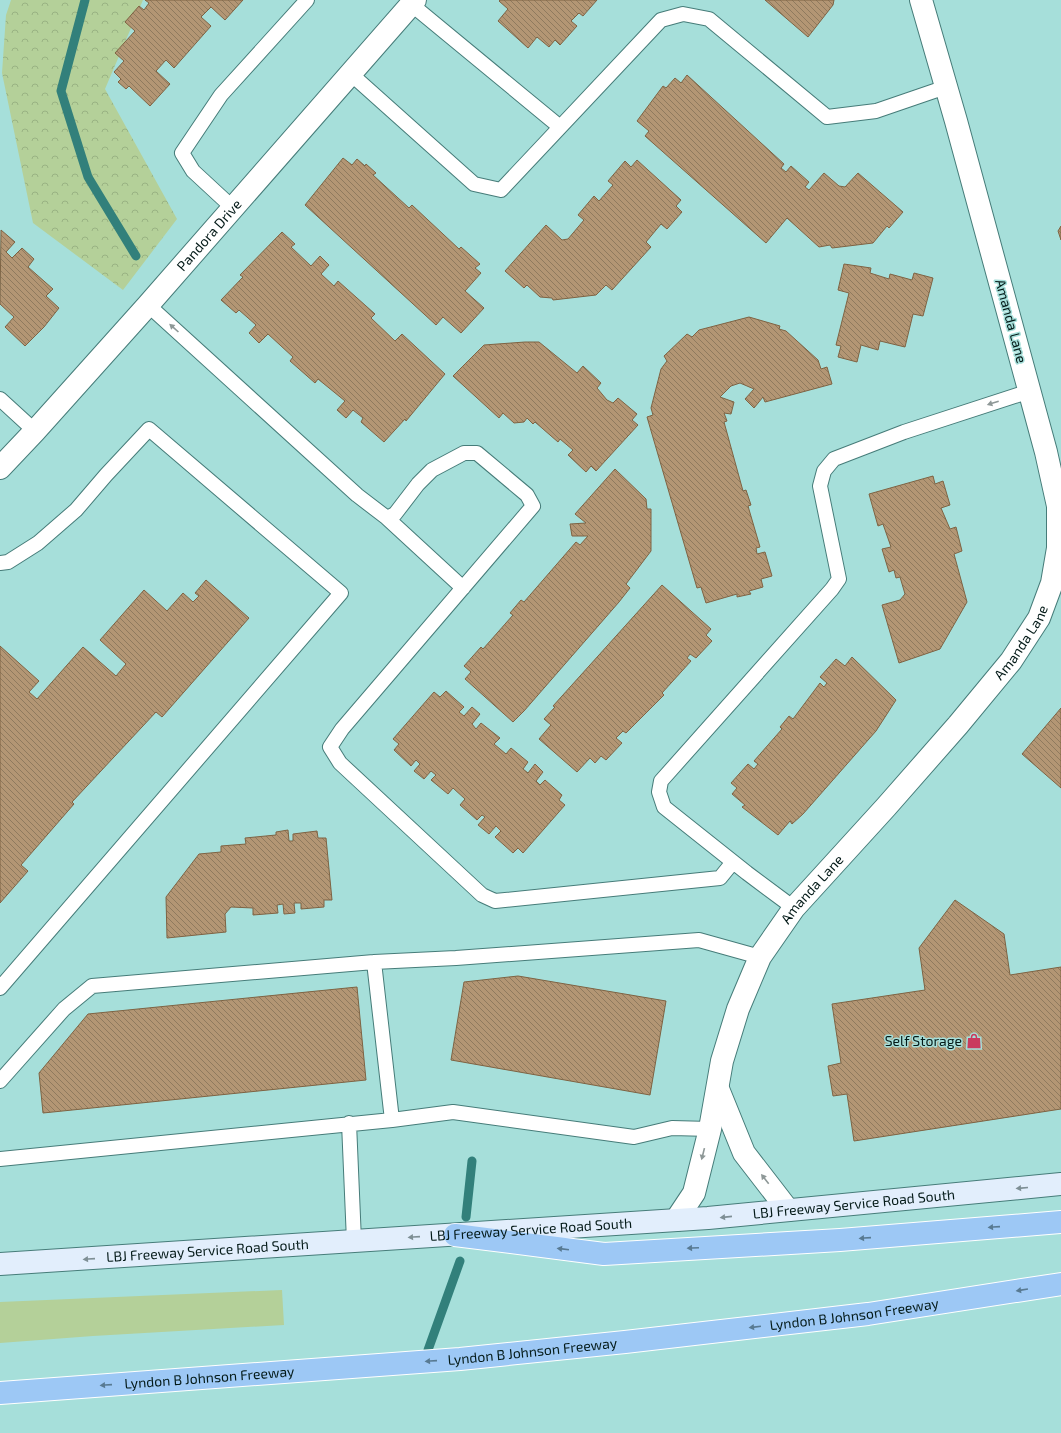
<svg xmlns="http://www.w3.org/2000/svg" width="1061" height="1433" viewBox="0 0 1061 1433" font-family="'Exo 2',sans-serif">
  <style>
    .grass { fill: #b4d099 }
    .forest { fill: url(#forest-crowns) }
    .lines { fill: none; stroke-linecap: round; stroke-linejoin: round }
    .stream { stroke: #32807b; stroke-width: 9 }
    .building { fill: url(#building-back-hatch); stroke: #7e6343 }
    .service-casing { stroke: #467c79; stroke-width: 16 }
    .minor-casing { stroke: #467c79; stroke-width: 24 }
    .secondary-casing { stroke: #467c79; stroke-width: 24 }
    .motorway-casing { stroke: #fff; stroke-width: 24 }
    .service { stroke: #fff; stroke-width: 14 }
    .minor { stroke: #fff; stroke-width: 22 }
    .secondary { stroke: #e2eefc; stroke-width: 22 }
    .motorway { stroke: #9dc8f5; stroke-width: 22 }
    .oneway { fill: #8e9897 }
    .oneway2 { fill: #7e8f95 }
    .oneway3 { fill: #587a92 }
    .labels { text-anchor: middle; stroke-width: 3; stroke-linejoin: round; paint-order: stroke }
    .street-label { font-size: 14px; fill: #041a18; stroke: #a6dfda }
    .poi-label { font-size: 14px; fill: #041a18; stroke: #a6dfda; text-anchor: end }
  </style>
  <defs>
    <pattern id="forest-crowns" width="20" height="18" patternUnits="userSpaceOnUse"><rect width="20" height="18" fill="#b4d099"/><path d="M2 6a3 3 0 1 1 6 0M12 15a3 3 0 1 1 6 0" fill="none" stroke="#99b283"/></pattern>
    <pattern id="building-back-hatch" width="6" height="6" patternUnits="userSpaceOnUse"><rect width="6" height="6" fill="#b39674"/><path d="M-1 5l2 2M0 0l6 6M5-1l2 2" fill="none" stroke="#8f7a5e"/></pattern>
  </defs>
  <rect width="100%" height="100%" fill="#a6dfda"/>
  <!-- grass -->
  <path class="grass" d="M282,1290l2,35 -191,11 -93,7v-41z"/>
  <!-- forest -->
  <path class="forest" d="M11,0h132l-38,89 72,130 -54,71 -90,-67 -31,-150 4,-58z"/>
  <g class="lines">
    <!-- stream -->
    <path class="stream" d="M85,0l-24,91 27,86 48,79
      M466,1217l6,-56
      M428,1350l32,-89"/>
  </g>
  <!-- building -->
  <path class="building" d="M145,0h98l-18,20 -14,-13 -10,10 10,9 -37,42 -8,-8 -10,11 14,13 -20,22 -21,-20 -3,3 -8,-7 3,-3 -7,-7 10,-11 -9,-8 20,-22 -10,-9 14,-16 5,4 5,-7z
    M500,0h97l-14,16 -4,-3 -8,8 6,5 -17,19 -5,-5 -6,7 -12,-10 -9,11 -30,-27 10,-12 -9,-8z
    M765,0h69l-1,5 -25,32z
    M687,75l97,89 -3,4 5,4 5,-6 18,16 -4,5 4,3 15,-17 15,13 6,1 13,-14 45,39 -14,16 -2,-2 -14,17 -41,5 -2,-3 -11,2 -32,-29 -21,25 -121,-107 4,-5 -12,-10 26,-35 3,2 9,-10 6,5z
    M343,158l9,7 5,-6 8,7 1,-2 10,9 -3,2 36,33 3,-3 47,44 2,-2 19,17 -5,4 6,5 -16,18 19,17 -23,25 -18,-16 -7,8 -131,-120z
    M637,160l44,40 -5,6 6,6 -15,17 -6,-5 -15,18 5,5 -39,43 -6,-5 -10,10 -43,5 -1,-2 -12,-1 -13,-12 -3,3 -19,-17 41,-46 16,15 6,-1 16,-19 -6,-5 16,-19 5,5 14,-16 -5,-4 17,-20 6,6z
    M1061,226v14l-3,-9z
    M1,230l14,12 -9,10 6,6 10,-10 12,11 -6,8 25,22 -7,7 13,12 -15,19 -19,19 -20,-19 9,-10 -14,-13z
    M282,232l13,12 -4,3 20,19 9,-10 9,9 -8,9 13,12 4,-5 37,33 -4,4 24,23 7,-7 43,40 -39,47 -1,-2 -21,23 -23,-20 2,-4 -10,-8 -7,8 -9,-8 8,-9 -27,-22 -3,4 -25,-22 3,-4 -25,-23 -9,9 -10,-10 7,-8 -17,-15 -3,3 -15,-13 22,-23 -3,-2z
    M844,264l27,4 -1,5 19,6 1,-5 22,6 2,-7 19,5 -10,38 -10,-2 -8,33 -25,-6 -2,9 -17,-5 -4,17 -19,-5 3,-11 -5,-1 13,-52 -11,-3z
    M749,317l31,9 -1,3 7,2 32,29 3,9 6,-2 5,17 -67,18 -2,-5 -9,11 -9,-9 9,-10 -14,-6 -9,3 -11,11 14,5 -3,12 -7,-1 3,8 -3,1 19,69 3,-1 5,15 -3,1 12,41 -4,1 1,6 8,-2 7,24 -11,3 2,8 -14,4 2,3 -14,3v-3l-31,9 -5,-16 -4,1 -50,-171 6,-2 -2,-7 10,-39 6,-8 -3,-5 23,-22 5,3 7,-7z
    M525,342h14l38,31 6,-7 18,17 -4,5 10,12 6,3 5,-5 19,16 -5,6 6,5 -42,46 -5,-5 -5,6 -18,-17 5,-5 -13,-11 -2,3 -23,-20 -2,2 -6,-6 -3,4 -10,1 -11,-10 -4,5 -46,-42 31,-31z
    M615,469l31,30 1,10h4v42l-25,33 4,4 -11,14 -95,109 -11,11 -48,-43 6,-7 -7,-6 17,-19 2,2 30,-34 -3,-2 11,-13 3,2 52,-60 4,3 8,-9h-16l-2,-12 16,-1 -11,-9z
    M933,476l2,8 8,-3 7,24 -9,3 9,21 6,-2 6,24 -8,3 13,48 -27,47 -41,14 -17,-58 18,-5 5,-6 -5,-17 -4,1 -2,-8 -5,2 -7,-23 9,-2 -8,-23 -5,2 -9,-32z
    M206,580l43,38 -87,99 -6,-5 -84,90 2,2 -53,61 7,6 -28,32v-257l39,35 -10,11 8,7 46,-52 33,29 10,-12 -26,-24 44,-50 23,21 16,-18 10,9 6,-6 -4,-3z
    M662,585l49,44 -5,6 6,6 -16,17 -6,-4 -3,4 4,3 -29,32 2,2 -38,38 -3,-2 -7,7 6,5 -16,17 -5,-4 -6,7 -5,-5 -13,14 -38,-33 12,-14 -7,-6 11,-12 -2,-1z
    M852,657l44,43 -20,31 -73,83 -11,10 -2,-3 -12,14 -36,-28 3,-2 -13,-11 5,-6 -6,-5 17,-19 6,5 4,-5 -4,-3 28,-32 -2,-2 9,-11 4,3 27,-36 4,4 3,-4 -7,-6 16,-18 9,7z
    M446,691l18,16 -5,5 5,4 8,-9 8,7 -8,10 4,5 5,-6 19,15 -6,6 12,10 5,-6 17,14 -5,7 5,4 7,-9 8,8 -7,9 4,4 5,-5 17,15 -3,5 6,5 -42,48 -5,-5 -5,5 -18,-16 6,-6 -5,-5 -7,8 -11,-9 7,-8 -3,-2 -5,5 -17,-15 5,-6 -12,-11 -5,6 -17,-14 5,-5 -5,-4 -7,8 -10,-8 6,-7 -4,-4 -5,6 -17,-16 5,-6 -6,-5 41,-47 6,5z
    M1061,708v80l-39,-34z
    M288,830l1,11h4v-7l24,-3 1,7h8l6,62h-8v7l-23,2v-6h-7l1,10 -11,1 -1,-10 -6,1 1,8 -25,2v-7l-22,-1 -6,7 1,18 -59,6 -1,-41 33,-43 22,-2v-6l25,-2 -1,-6 31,-3v-3z
    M955,900l49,34 6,41 51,-8v142l-207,32 -7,-47 -14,2 -5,-30 13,-3 -9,-59 93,-14 -6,-42z
    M518,976l148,25 -16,94 -199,-35 13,-78z
    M357,987l9,93 -323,33 -4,-40 49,-59z"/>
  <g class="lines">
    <!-- service casing -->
    <g class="service-casing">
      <path id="service" d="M411,4l149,123
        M351,74l123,110 27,6 160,-170 22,-6 26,5 118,98 49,-6 70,-24
        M233,208l-40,-37 -11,-18 39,-58 86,-95
        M148,305l209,190 30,23 8,-4 23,-30 14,-14 32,-17h13l50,42 6,11 -191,223 -12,18 10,16 142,132 13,6 225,-23 13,-16
        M0,399l35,32
        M387,518l76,70
        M0,563l8,-1 30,-19 38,-33 30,-35 43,-46 192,164 -341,395
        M794,908l-47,-35 -83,-66 -5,-15 2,-11 171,-192 7,-10 -19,-93 4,-15 10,-12 70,-27 126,-41
        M374,962l18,158
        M0,1081l64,-72 28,-23 282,-24 82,-4 243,-18 61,17
        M349,1123l5,118
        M0,1159l392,-39 61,-8 181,25 38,-9 38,1"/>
    </g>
    <!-- minor casing -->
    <g class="minor-casing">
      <g id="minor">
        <path id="s1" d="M0,468l35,-37 113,-126 267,-305"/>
        <path d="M718,1089l26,64 44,57"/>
        <path id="s2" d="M676,1220l18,-27 16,-64 12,-68 16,-52 22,-52 34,-49 92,-101 72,-82 53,-64 28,-43 13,-35 6,-35v-42l-12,-54 -90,-331 -35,-121"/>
      </g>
    </g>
    <!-- secondary casing -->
    <g class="secondary-casing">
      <g id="secondary">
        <path id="s3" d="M0,1264l708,-46 353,-34"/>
      </g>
    </g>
    <!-- motorway casing -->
    <g class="motorway-casing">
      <g id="motorway">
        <path d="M455,1235l149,19 236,-14 221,-18"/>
        <path id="s4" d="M0,1393l460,-34 165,-17 243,-28 193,-30"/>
      </g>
    </g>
    <!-- service -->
    <use href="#service" class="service"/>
    <!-- minor -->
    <use href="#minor" class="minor"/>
    <!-- secondary -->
    <use href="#secondary" class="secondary"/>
    <!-- motorway -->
    <use href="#motorway" class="motorway"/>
  </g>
  <!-- one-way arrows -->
  <defs><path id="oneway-solid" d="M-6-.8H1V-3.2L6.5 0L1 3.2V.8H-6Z"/></defs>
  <g class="oneway">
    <use href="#oneway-solid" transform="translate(174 328) rotate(-138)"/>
    <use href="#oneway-solid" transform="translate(993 403) rotate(162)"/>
    <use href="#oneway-solid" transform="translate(703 1154) rotate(104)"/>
    <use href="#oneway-solid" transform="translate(765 1179) rotate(-128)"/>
  </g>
  <g class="oneway2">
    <use href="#oneway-solid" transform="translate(1022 1188) rotate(175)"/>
    <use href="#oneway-solid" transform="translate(726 1217) rotate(174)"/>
    <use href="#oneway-solid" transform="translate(414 1237) rotate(176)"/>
    <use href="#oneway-solid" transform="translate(89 1259) rotate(176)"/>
  </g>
  <g class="oneway3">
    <use href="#oneway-solid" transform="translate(994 1227) rotate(176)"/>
    <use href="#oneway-solid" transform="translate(865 1238) rotate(176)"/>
    <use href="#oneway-solid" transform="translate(693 1248) rotate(177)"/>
    <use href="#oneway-solid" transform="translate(563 1249) rotate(-173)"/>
    <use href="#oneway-solid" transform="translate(1022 1290) rotate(171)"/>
    <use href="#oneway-solid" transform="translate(755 1327) rotate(173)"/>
    <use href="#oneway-solid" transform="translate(431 1361) rotate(176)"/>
    <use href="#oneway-solid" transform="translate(106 1385) rotate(176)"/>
  </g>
  <!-- icons -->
  <defs>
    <g id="shop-bare" transform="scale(1.2)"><path d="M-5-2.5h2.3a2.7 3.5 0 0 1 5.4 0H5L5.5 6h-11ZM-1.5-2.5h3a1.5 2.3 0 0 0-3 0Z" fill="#c93a5e" stroke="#a6dfda" stroke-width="2.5" paint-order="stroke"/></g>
  </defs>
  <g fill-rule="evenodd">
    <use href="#shop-bare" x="974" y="1041"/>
  </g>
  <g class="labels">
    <!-- street labels -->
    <g class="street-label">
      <text dy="5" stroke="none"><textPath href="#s1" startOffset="313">Pandora Drive</textPath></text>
      <text transform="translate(1011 321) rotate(75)" y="5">Amanda Lane</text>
      <text dy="5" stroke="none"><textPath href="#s2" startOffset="688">Amanda Lane</textPath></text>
      <text dy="5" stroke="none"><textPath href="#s2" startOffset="364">Amanda Lane</textPath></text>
      <text dy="5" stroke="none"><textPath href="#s3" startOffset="856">LBJ Freeway Service Road South</textPath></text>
      <text dy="5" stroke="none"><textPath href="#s3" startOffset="532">LBJ Freeway Service Road South</textPath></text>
      <text dy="5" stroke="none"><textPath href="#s3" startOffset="208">LBJ Freeway Service Road South</textPath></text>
      <text dy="5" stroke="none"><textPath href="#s4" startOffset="858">Lyndon B Johnson Freeway</textPath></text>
      <text dy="5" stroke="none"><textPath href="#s4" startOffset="534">Lyndon B Johnson Freeway</textPath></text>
      <text dy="5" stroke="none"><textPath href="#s4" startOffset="210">Lyndon B Johnson Freeway</textPath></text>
    </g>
    <!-- poi labels -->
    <g class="poi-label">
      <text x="962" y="1046">Self Storage</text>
    </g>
  </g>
</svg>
